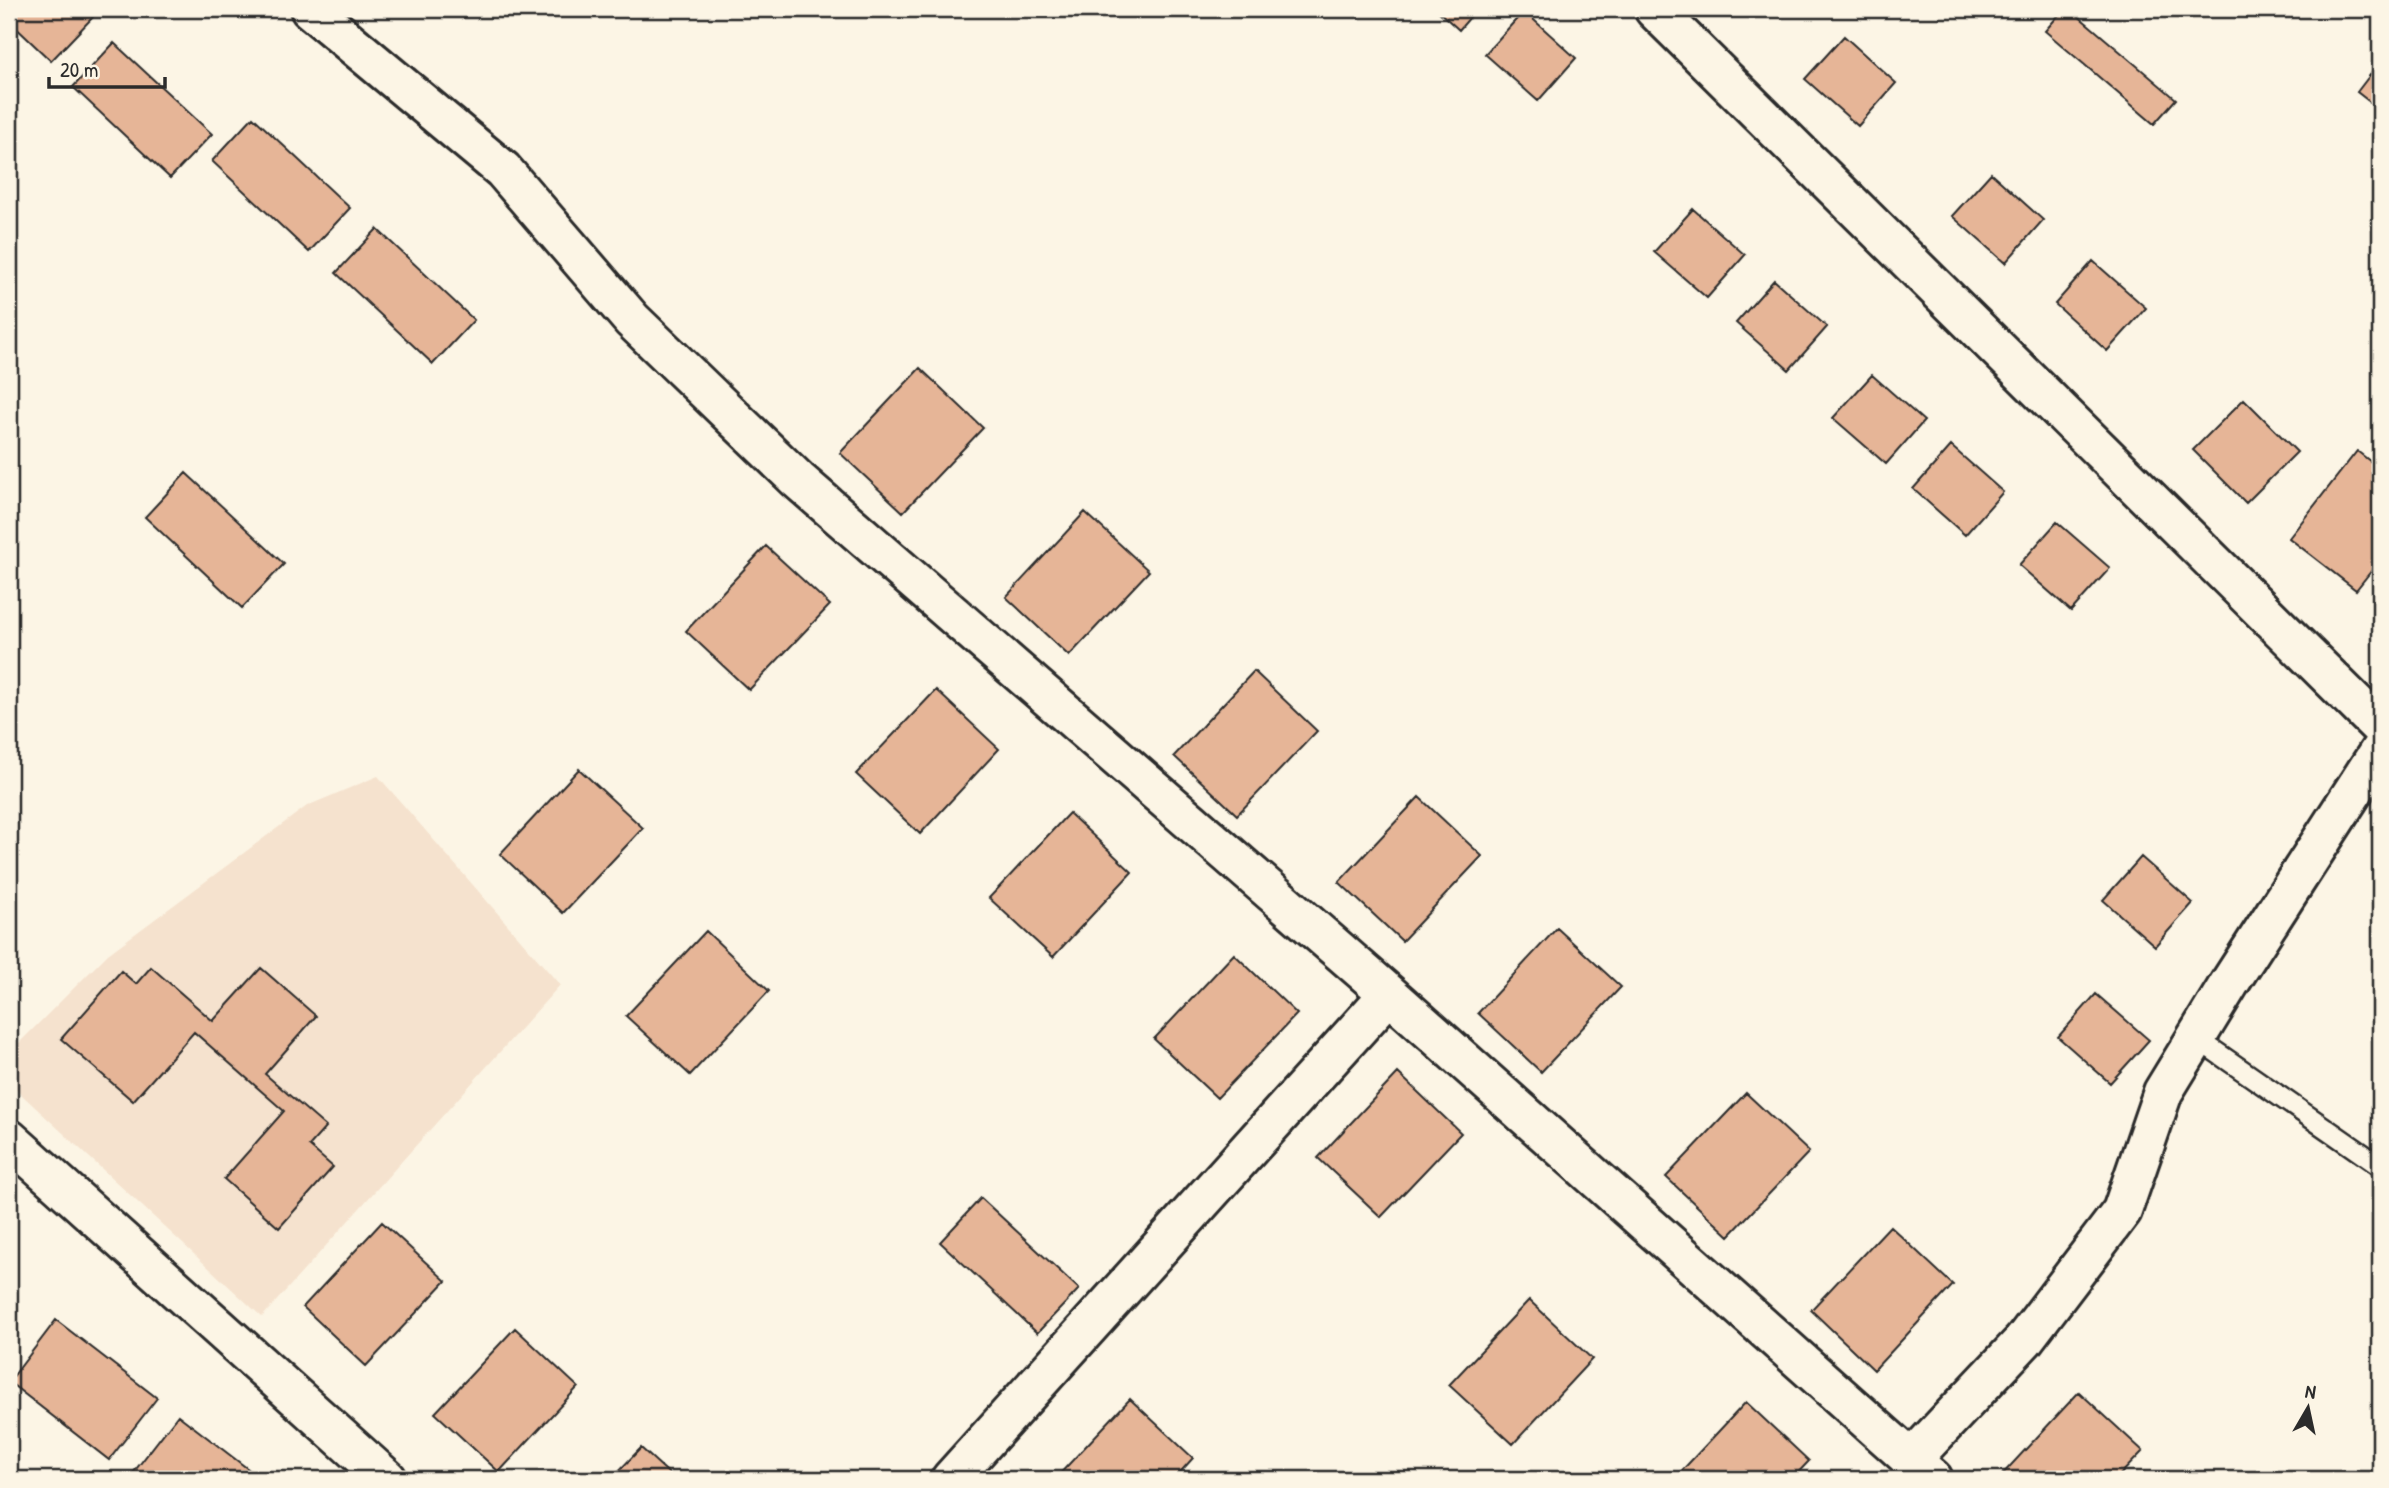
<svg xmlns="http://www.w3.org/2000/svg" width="2389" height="1488" viewBox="0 0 2389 1488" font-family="'Patrick Hand',sans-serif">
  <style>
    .built { fill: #f5e2ce }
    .building { fill: #e6b597; stroke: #2b2b2b; stroke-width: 2 }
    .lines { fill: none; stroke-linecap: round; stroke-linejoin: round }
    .service-casing { stroke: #2b2b2b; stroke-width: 24 }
    .minor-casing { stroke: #2b2b2b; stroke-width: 44 }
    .tertiary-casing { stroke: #2b2b2b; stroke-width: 44 }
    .service { stroke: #fcf5e5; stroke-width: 19 }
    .minor { stroke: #fcf5e5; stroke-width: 38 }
    .tertiary { stroke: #fcf5e5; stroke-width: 38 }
  </style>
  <rect width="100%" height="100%" fill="#fcf5e5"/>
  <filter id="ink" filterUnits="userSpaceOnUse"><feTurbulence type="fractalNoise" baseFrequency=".0143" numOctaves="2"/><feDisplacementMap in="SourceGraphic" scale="14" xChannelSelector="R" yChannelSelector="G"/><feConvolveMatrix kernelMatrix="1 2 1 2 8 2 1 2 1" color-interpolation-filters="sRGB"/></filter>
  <g filter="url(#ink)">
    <!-- built -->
    <path class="built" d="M378,776l182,209 -298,332 -253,-234v-30l99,-99 199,-148z"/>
    <!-- building -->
    <path class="building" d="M9,9h75l9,8 -42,44 -42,-40z
      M1436,9h41l-18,21z
      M2064,9h6l106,90 -22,25 -109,-93z
      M1524,11l52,47 -38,43 -53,-47z
      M1844,36l52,47 -38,43 -53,-47z
      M114,43l98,91 -42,44 -97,-91z
      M2380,62v48l-23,-18z
      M253,117l97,91 -41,44 -97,-91z
      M1991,173l52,47 -38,43 -53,-47z
      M1693,209l52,46 -38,43 -53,-46z
      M377,229l97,91 -41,44 -97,-91z
      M2093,261l53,47 -39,43 -52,-47z
      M1774,280l53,47 -38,43 -53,-47z
      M920,368l63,60 -80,84 -63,-59z
      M1872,375l52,46 -38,43 -53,-46z
      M2244,399l53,53 -51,51 -53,-53z
      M1951,446l52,46 -38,43 -52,-46z
      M2357,451l23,18v91l-24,30 -67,-52z
      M186,473l98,91 -42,44 -97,-91z
      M1085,512l64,59 -80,85 -63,-59z
      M2057,522l53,46 -39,43 -52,-46z
      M766,546l64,59 -81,85 -63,-59z
      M1254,671l63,60 -80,84 -63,-59z
      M936,690l63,59 -79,85 -64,-60z
      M579,769l64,59 -80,85 -63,-59z
      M1419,797l63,59 -80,85 -63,-59z
      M1069,813l63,59 -79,85 -64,-59z
      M2141,857l52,46 -38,43 -52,-46z
      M1557,928l64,59 -80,85 -63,-59z
      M706,931l63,60 -79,84 -64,-59z
      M1234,954l63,60 -80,84 -63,-59z
      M151,967l62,54 48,-53 55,48 -51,58 61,53 -17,19 24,21 -54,61 -55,-49 60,-68 -90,-79 -61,69 -72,-62 60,-68 15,13z
      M2096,994l53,46 -39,43 -52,-46z
      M1398,1073l63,60 -80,84 -63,-59z
      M1746,1093l63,59 -80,84 -63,-59z
      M981,1198l98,91 -42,44 -97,-91z
      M382,1222l64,59 -80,85 -63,-59z
      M1890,1226l63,59 -79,85 -63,-60z
      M1529,1300l63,59 -79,85 -64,-59z
      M56,1320l101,78 -48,62 -100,-78z
      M515,1328l63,59 -79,85 -64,-59z
      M2079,1392l64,59 -27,28h-114l-2,-2z
      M1130,1399l63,59 -19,21h-119z
      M1746,1402l63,59 -17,18h-118z
      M178,1415l83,64h-128l-3,-2z
      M641,1448l34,31h-64z"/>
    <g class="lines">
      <!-- service casing -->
      <g class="service-casing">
        <path id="service" d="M2196,1038l184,128"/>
      </g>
      <!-- minor casing -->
      <g class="minor-casing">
        <path id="minor" d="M310,9l193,161 129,150 166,160 591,514 544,485
          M1654,9l726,718
          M1910,1461l114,-121 98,-129 41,-119 66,-108 151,-234
          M951,1479l438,-485"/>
      </g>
      <!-- tertiary casing -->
      <g class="tertiary-casing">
        <path id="tertiary" d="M9,1139l378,340"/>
      </g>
      <!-- service -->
      <use href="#service" class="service"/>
      <!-- minor -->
      <use href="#minor" class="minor"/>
      <!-- tertiary -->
      <use href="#tertiary" class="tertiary"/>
    </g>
  </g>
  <!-- margin -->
  <rect width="2389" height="1488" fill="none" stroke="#fcf5e5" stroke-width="35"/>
  <rect x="18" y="18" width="2354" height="1453" fill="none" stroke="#2b2b2b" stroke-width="2.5" filter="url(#ink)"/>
  <!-- north arrow -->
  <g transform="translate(2308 1408) rotate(9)" stroke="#fcf5e5" stroke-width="5" paint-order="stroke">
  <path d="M0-5L12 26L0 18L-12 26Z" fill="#2b2b2b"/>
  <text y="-10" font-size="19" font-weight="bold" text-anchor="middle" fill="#2b2b2b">N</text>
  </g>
  <!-- scale -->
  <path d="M49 77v10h116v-10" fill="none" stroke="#2b2b2b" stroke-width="3.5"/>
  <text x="60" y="77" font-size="21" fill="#2b2b2b" stroke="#fcf5e5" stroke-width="5" paint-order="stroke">20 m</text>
</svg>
